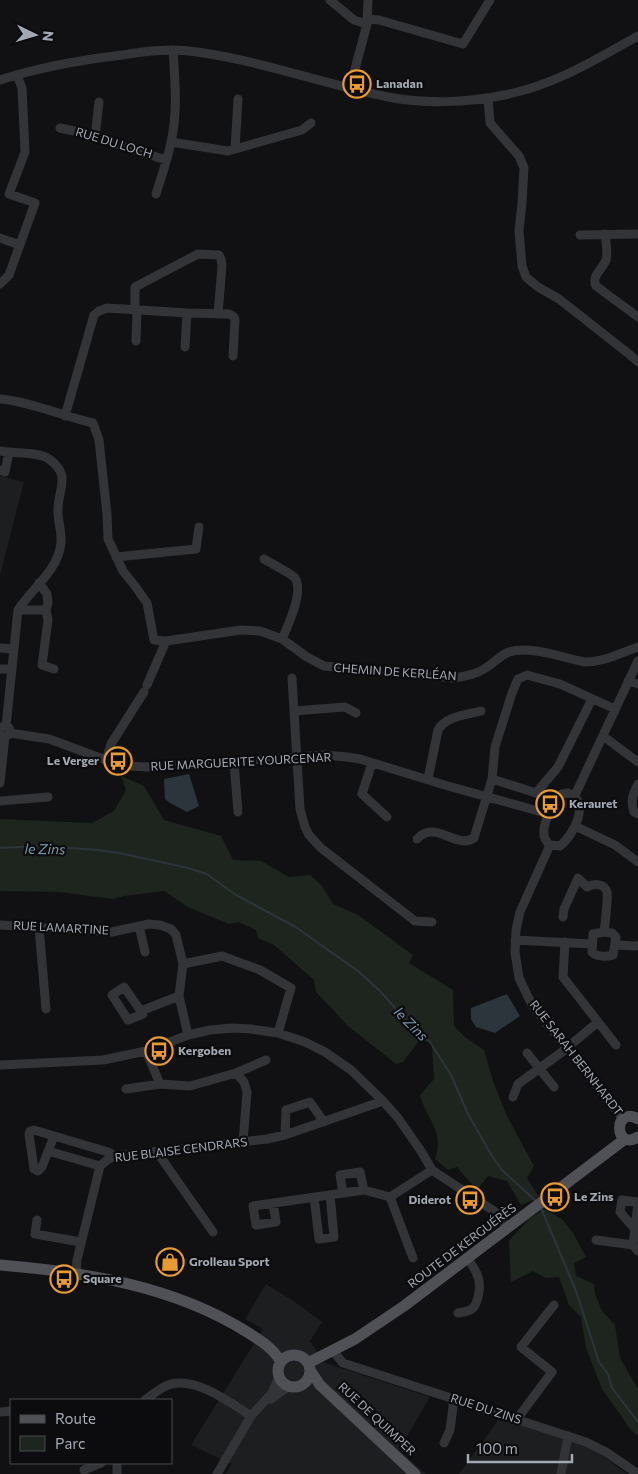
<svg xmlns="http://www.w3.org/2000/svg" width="638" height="1474" viewBox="0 0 638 1474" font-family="Commissioner,sans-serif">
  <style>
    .built { fill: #1d1e20 }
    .green { fill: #1e251e }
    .water { fill: #2b353b }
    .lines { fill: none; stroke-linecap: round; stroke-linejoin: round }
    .stream { stroke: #2b353b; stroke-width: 2 }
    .minor { stroke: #323437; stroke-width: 9 }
    .major { stroke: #4f5156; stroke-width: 11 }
    .labels { text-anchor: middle; stroke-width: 4.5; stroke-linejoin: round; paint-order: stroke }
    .poi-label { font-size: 12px; font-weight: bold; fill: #a3a9b3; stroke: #0c0c0e; text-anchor: start }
    .street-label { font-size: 12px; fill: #a3a9b3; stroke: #0c0c0e }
    .water-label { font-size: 14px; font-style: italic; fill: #7b9aad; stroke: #0c0c0e }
  </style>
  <rect width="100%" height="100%" fill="#111113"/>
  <!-- built -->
  <path class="built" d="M0,476l24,6 -24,93z
    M266,1284l29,18 27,20 -12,19 15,22 105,34 -31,53 27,24h-200l5,-10 -40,-19 72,-116 -18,-10z
    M499,1419l87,24 41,31h-168z"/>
  <!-- green -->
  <path class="green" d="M121,776l23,10 20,34 57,16 12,24 28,1 28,16 21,-2 12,11 11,18 25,11 55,40 -4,8 44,27 1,36 11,11 19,13 9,31 13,33 28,52 -7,12 12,19 -18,8 -14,-24 -19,-5 -11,14 -20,-23 -9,3 -13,-11c1,-4 3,-10 3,-15 0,-18 -14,-32 -18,-49l14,-16 -2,-34 -11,-7 -18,24 -7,2 -48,-38 -12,-13 -20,-21 -2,-12 -40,-35 -16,-7 -2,-8 -17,-8 -10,2 -41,-17 -24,-16 -40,5 -11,3 -54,-7 -59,-1v-72l92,4 22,-12 12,-21z
    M544,1209l18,10 11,14 13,24 -12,6 2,13 18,8 1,10 7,17 13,14 5,33 18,31v47l-7,-6 -29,-41 -16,-41 -5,-31 -12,-12 -10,-28 -13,1 -13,-7 -22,11 -2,-41 20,-22z"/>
  <!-- water -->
  <path class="water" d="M189,774l10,32 -12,6 -17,-9 -5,-4 -1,-20z
    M507,994l13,22 -25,17 -19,-6 -5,-8v-11z"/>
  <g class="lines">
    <!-- stream -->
    <path class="stream" d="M0,848l37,-2 62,4 25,4 64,14 19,6 29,21 58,31 64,45 22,20 31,35 19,16 21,33 17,39 24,42 10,14 35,32
      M541,1208l35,83 23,71 9,12 4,14 26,34"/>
    <!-- minor -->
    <path class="minor" d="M330,0l24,20 13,4
      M368,19l11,1 84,24 27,-44
      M0,80c40,-13 80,-20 122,-25 25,-4 49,-7 75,-3 65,9 126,32 191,45 37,7 79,6 116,-2 49,-9 91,-35 134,-59
      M350,88l17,-64 1,-24
      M488,98l2,25 29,33 5,12 -2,35 -3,28 3,35 4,11 12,10 21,12 70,55 9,8
      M60,128l19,4 87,28
      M95,137l4,-35
      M171,142l57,9 74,-21 9,-7
      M235,149l3,-50
      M156,194c5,-17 12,-35 15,-52 7,-30 4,-61 2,-92
      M605,234c1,8 3,19 1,26 -4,10 -15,16 -10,26l42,31
      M580,235l58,-1
      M0,238l20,7
      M0,284l9,-9 26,-72 -26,-9 16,-42 -3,-64 -5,-13
      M135,309v-22l63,-33 21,1 2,4 1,7 -4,48
      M136,341l1,-31
      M185,347l2,-34
      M0,399c32,3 62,17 93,24l6,17 8,74 1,25 15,32 12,15 12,17 7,37 12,1 75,-11 19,1 22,8 25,18 17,9 130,12c12,-2 24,-4 33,-11 8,-5 14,-12 22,-15 20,-7 55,6 76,10 20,0 35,-9 53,-15
      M65,416l29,-101 5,-4 8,-3 80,5 42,1 4,2 2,3 -2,37
      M0,451c14,3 38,0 49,8 22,16 10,28 9,49 -1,11 4,23 3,35 -3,28 -29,45 -43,67l-12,116
      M0,470l5,2 4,-20
      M116,557l80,-8 3,-22
      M264,559c6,4 27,14 31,19 9,13 -7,48 -13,61
      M39,583l8,11 1,9 -2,7 2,10 -6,45 12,4
      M18,610h28
      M0,648l13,1
      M0,669h12
      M292,678l2,33
      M628,681l10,3
      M147,685l19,-44
      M356,713l-11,-6 -51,4 6,98 5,18 4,8 12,13 94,73 17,1
      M0 731a5 5 0 1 1 10 0a5 5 0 1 1-10 0Z
      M10,733l39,6 57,21 21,6 21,1 177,-12 22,2 13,2 88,27 101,28
      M603,736l35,26
      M106,760l5,-16 33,-52
      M234,762l4,50
      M372,763l-10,31 25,23
      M428,779l10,-49c8,-14 28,-15 43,-19
      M492,779l44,14 22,-26 34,-68
      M0,783l5,-47
      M638,784c-5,10 -8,16 -4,28l4,2
      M568,793c24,8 5,43 -8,53l-10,-1c-15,-12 1,-34 7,-48l5,-3z
      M575,795l63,-134
      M0,801l48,-4
      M575,826l40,19 23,17
      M417,839c19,-20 39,11 57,-1l18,-59 3,-32 17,-54 6,-14 9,-4 33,9 55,25
      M550,845l-30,67 -4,18 -1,22 4,26 13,27 91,114
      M563,917l1,-8 14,-31 9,9c7,-4 17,-4 20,5 1,6 -2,33 -3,40
      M0,925l112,7 37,-8 11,1 11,4 5,6 7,29 -4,32 9,39
      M139,926l6,26
      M39,927l7,82
      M604,932l8,1 4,4 -3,18c-6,2 -17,2 -21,-3l1,-18z
      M515,940l77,4
      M565,942l-2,35 53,68
      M615,945l21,1 2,-1
      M183,964l39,-8 38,14 31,18 -13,45
      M124,987l19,27 -15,6 -16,-25z
      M141,1011l38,-15
      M146,1051l14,33
      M527,1053l27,34
      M0,1065l103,-5 43,-9 42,-16 22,-5 23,-2 18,1 27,4 27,9 20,10 26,18 32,31 15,17 23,33 11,19 65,43 11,15
      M236,1073l8,9 3,10 -4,50
      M126,1089l34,-5 30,2 46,-13 30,-13
      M513,1097l5,-13 44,-32 36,-30
      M285,1135l1,-25 24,-8 14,20
      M54,1136l-12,31 -4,4 -4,-2 -5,-35 1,-3 4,-1 74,22 7,4
      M48,1151l52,15
      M157,1152l56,80
      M343,1193l-3,-18 20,-3 4,18
      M314,1197l5,42 15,-2 -4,-42
      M390,1197l23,61
      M390,1197l42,-27
      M273,1203l3,19 -20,3 -3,-19 111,-16 26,7
      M37,1220l-2,14 46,8
      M634,1228l-14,-16 2,-12 16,2
      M596,1240l37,5 5,6
      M633,1245l5,-42
      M76,1274l1,-14 23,-94 7,-6 8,-4 152,-17 18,-4 98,-34
      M458,1313c5,-1 11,-1 15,-5 6,-7 8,-23 5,-31 -2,-7 -6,-12 -10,-18
      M333,1351l10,12 243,79 20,10 32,22
      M271,1399l18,-13
      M145,1400c7,-5 15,-12 23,-15 26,-10 63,18 83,31
      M0,1412l11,-1
      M517,1419l35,-47 -31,-25 33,-42
      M444,1443l6,-13 4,-31
      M117,1463v11
      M84,1470l17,-7
      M217,1474l34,-58 21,-23 7,-16
      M561,1474l7,-38"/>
    <!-- major -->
    <path class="major" d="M638,1119c-25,-14 -24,33 0,18
      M0,1265c85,7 174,21 247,67 13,8 26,16 34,30
      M278 1371a16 16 0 1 1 32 0a16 16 0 1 1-32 0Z
      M308,1363l47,-24 49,-33 221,-167
      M310,1370l10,15 95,89"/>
  </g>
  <!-- icons -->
  <defs>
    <g id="bus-ring" transform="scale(1.4375)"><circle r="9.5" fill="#0c0c0e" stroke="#e89b34" stroke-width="1.5"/><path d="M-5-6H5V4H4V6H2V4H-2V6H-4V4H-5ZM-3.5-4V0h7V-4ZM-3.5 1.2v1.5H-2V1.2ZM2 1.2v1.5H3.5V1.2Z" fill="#e89b34"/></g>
    <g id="shop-ring" transform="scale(1.4375)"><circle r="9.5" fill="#0c0c0e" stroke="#e89b34" stroke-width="1.5"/><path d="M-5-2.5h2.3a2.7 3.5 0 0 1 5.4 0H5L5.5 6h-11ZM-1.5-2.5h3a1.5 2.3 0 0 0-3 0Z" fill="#e89b34"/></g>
  </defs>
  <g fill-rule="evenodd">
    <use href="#bus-ring" x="357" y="84"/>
    <use href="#bus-ring" x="118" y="761"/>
    <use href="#bus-ring" x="550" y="804"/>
    <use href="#bus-ring" x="159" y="1051"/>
    <use href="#bus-ring" x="555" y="1197"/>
    <use href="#bus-ring" x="470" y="1200"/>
    <use href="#shop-ring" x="170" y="1262"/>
    <use href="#bus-ring" x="64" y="1279"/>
  </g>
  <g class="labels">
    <!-- poi labels -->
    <g class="poi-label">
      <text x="376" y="88">Lanadan</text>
      <text x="99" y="765" text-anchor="end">Le Verger</text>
      <text x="569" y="808">Kerauret</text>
      <text x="178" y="1055">Kergoben</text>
      <text x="574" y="1201">Le Zins</text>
      <text x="451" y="1204" text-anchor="end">Diderot</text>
      <text x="189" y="1266">Grolleau Sport</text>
      <text x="83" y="1283">Square</text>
    </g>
    <!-- street labels -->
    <g class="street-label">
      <text transform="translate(114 143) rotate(17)" y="4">RUE DU LOCH</text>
      <text transform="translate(395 672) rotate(4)" y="4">CHEMIN DE KERLÉAN</text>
      <text transform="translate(241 762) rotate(-3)" y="4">RUE MARGUERITE YOURCENAR</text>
      <text transform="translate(61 928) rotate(3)" y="4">RUE LAMARTINE</text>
      <text transform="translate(576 1058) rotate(52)" y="4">RUE SARAH BERNHARDT</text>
      <text transform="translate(181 1150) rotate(-7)" y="4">RUE BLAISE CENDRARS</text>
      <text transform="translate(462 1246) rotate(-37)" y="4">ROUTE DE KERGUÉRÈS</text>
      <text transform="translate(486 1409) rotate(18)" y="4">RUE DU ZINS</text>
      <text transform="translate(377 1419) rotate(43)" y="4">RUE DE QUIMPER</text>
    </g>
    <!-- water labels -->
    <g class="water-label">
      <text transform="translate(45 849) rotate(1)" y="5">le Zins</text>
      <text transform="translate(411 1024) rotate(45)" y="5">le Zins</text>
    </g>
  </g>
  <!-- legend -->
  <rect x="10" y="1399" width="162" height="65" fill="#0c0c0e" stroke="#484b50"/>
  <rect x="20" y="1415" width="25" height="8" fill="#4f5156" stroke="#484b50"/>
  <text x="55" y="1424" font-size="15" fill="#a3a9b3">Route</text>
  <rect x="20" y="1436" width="25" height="15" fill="#1e251e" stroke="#484b50"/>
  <text x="55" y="1449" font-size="15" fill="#a3a9b3">Parc</text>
  <!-- north arrow -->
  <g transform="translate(35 35) rotate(95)" stroke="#0c0c0e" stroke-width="4" paint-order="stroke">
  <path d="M0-4L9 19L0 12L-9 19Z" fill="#a3a9b3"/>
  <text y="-8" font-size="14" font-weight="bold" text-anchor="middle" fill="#a3a9b3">N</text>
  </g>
  <!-- scale -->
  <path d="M468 1454v8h104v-8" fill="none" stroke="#a3a9b3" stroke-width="2.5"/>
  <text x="476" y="1454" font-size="15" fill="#a3a9b3" stroke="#0c0c0e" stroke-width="4" paint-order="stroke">100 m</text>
</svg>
